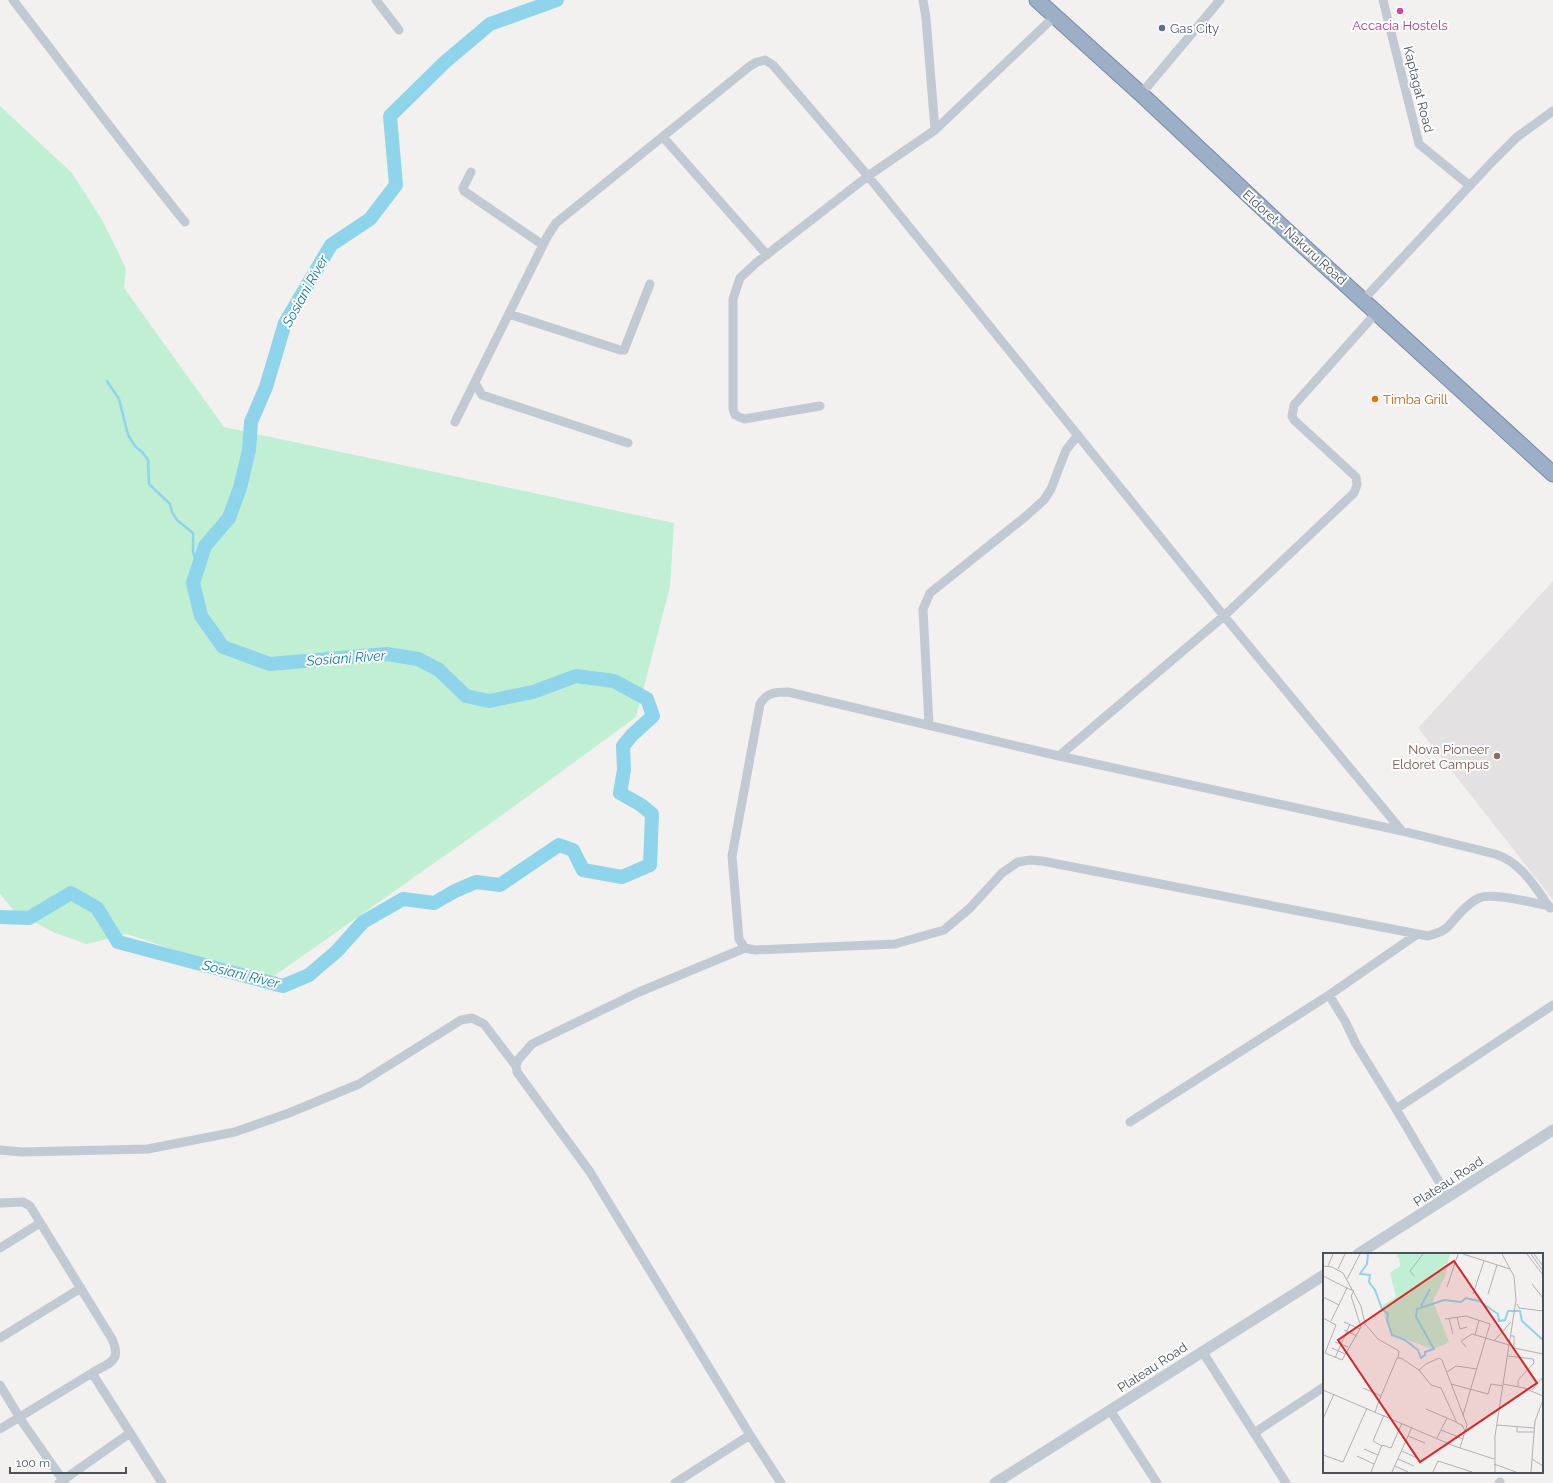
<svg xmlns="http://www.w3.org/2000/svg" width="1553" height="1483" viewBox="0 0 1553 1483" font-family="Raleway,sans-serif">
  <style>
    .education { fill: #e4e1e2 }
    .green { fill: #c0efd4 }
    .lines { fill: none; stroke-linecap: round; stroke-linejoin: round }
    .stream { stroke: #8ed4eb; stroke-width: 2.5 }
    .river { stroke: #8ed4eb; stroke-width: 14 }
    .trunk-casing { stroke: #748baa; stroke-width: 17 }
    .minor { stroke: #c1cad2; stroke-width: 9 }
    .tertiary { stroke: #c1cad2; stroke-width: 11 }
    .trunk { stroke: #9dafc6; stroke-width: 15 }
    .hotel-dot { fill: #d1479c; stroke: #fff; stroke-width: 1.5 }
    .service-dot { fill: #5c6f8a; stroke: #fff; stroke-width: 1.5 }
    .food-dot { fill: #e8710a; stroke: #fff; stroke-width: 1.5 }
    .education-dot { fill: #8d6e63; stroke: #fff; stroke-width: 1.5 }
    .labels { text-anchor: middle; stroke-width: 4; stroke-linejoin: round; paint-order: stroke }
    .hotel-label { font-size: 13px; fill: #b23c85; stroke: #fff }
    .service-label { font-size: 13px; fill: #4e5e75; stroke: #fff; text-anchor: start }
    .street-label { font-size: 13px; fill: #48535d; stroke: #fff }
    .food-label { font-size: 13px; fill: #c56008; stroke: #fff; text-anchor: start }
    .education-label { font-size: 13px; fill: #785e54; stroke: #fff; text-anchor: end }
    .water-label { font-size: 14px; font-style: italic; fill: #0f7da2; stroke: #fff }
    .inset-river { fill: none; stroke: #8ed4eb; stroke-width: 2 }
    .inset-road { fill: none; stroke: #afb1b5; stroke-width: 1 }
    .view { fill: #d62828; fill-opacity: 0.15; stroke: #d62828; stroke-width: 2 }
    .inset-edge { fill: none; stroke: #48535d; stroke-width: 2 }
  </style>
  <rect width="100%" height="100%" fill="#f3f0f0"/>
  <!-- education -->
  <path class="education" d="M1553,581v319l-135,-172z"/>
  <!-- green -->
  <path class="green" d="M0,106l72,67 30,47 14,28 10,21 -2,19 100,139 450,96 -4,64 -34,130 -138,101 -231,163 -140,-47 -40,10 -32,-11 -41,-22 -14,-17z"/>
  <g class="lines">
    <!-- stream -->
    <path class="stream" d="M107,381l12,18 9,36 7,11 8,7 5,7 1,24 21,20 2,8 5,8 16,13c1,12 -3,21 6,31"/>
    <!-- river -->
    <path class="river" d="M0,917l29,1 42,-25 26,15 21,34 165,44 26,-11 28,-24 26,-29 40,-23 31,4 21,-12 21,-9 24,3 59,-40 14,5 10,20 39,7 28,-12 2,-51 -11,-9 -21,-12 4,-23 -1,-24 9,-11 21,-19 -6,-17 -33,-18 -38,-5 -43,16 -44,9 -23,-5 -27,-26 -21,-11 -31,-5 -117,10 -47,-17 -22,-31 -8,-33 12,-37 24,-28 11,-30 9,-38 2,-28 15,-35 19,-64 46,-78 39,-26 26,-34 -6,-69 55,-54 45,-38 67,-24"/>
    <!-- trunk casing -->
    <g class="trunk-casing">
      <path id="trunk" d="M1037,0l104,94 147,138 265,242"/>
    </g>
    <!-- minor -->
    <path class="minor" d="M13,0c57,74 113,149 172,222
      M376,0l23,30
      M923,0l3,18 9,112
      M1383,0l36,144 50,41
      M1141,94l79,-94
      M663,137l104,118
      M471,172l-8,16 1,3 79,54
      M1363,300l128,-137 26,-26 36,-26
      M509,314l111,36h4l26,-66
      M475,383l7,12 146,48
      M820,406l-76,13 -9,-4 -2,-6v-110l7,-21 16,-15 112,-87 67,-46 120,-114
      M455,422l92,-185 9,-14 194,-157 7,-4 8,-2 8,5 95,111 356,440 178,215
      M929,725l-6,-116 7,-16 95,-76 19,-17 7,-11 15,-39 12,-15
      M1059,756l165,-140 130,-123 3,-8 -1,-8 -62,-57 -2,-4 2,-11 83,-93
      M745,948l-6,-9 -7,-83 28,-152c7,-12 16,-12 28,-12l271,64 343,75 93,23c26,8 40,33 55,54
      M1396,1109l-40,-65 -11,-23 -16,-26 87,-60
      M1130,1122l199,-127
      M0,1150l22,2 126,-3 87,-17 54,-19 70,-29 102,-64 11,-2 12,6 32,42
      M1448,1197l-52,-88 157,-104
      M0,1203l23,-1 7,4 82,133c10,23 -2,23 -20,34l70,110
      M0,1248l40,-25
      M0,1338l81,-50
      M1202,1351l84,132
      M0,1385l23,38 42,60
      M1110,1410l47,73
      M0,1429l92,-56
      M1254,1433l70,-46
      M750,1435l-160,-263 -73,-100 -1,-6 2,-6 14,-16 107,-52 106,-44 10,2 140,-6 49,-14 26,-22 32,-35 16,-11 12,-2 12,1 386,75c22,-6 19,-10 34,-25 5,-5 10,-10 17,-13 14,-6 54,5 70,8
      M59,1483l71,-50
      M675,1483l75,-48 31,48
      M1499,1483l1,-1"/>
    <!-- tertiary -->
    <path class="tertiary" d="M1358,1254l195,-124
      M995,1483l329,-208"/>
    <!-- trunk -->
    <use href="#trunk" class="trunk"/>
  </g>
  <!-- markers -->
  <circle class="hotel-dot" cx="1400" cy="11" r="4"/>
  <circle class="service-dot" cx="1162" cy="28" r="4"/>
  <circle class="food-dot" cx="1375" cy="399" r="4"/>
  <circle class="education-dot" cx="1497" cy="756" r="4"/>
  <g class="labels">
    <!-- hotel labels -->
    <g class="hotel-label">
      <text x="1400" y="30">Accacia Hostels</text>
    </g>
    <!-- service labels -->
    <g class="service-label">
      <text x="1170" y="33">Gas City</text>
    </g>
    <!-- street labels -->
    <g class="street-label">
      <text transform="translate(1419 89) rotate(76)" y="5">Kaptagat Road</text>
      <text transform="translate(1295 237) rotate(42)" y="5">Eldoret - Nakuru Road</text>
      <text transform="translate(1448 1181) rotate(-33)" y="5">Plateau Road</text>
      <text transform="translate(1152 1367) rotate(-33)" y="5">Plateau Road</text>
    </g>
    <!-- food labels -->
    <g class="food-label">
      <text x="1383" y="404">Timba Grill</text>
    </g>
    <!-- education labels -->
    <g class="education-label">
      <text x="1489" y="754">Nova Pioneer<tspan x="1489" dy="15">Eldoret Campus</tspan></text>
    </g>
    <!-- water labels -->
    <g class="water-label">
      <text transform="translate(305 291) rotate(-61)" y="5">Sosiani River</text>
      <text transform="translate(346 658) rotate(-4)" y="5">Sosiani River</text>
      <text transform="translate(241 974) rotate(14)" y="5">Sosiani River</text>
    </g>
  </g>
  <!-- overview -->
  <g transform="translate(1323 1253)">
    <rect width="220" height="220" fill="#f3f0f0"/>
    <path d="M75,1h52l-5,22 -12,25 16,41 -5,3 -12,4 -41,-15 -6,-16 -2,-13 13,-8 -6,-24 10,-7 -1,-8 -3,-2z" fill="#c0efd4"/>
    <path class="inset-river" d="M45,1l-1,10 -7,10 10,1 -1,7 6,8 7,19 6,5 -1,6 5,15 13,5 13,10 3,8 4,-3v-3l9,-3 -18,-32 1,-8 27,-9 17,2 5,-4 13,3 19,13 1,7 6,-1 3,-9h12l2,10 21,19M98,53l9,-17"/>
    <path class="inset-road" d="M140,1l47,15M204,1l16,21M208,1l12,17M211,1l9,12M0,13l9,1 11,6 18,33 4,18 13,15 21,12 -1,7M5,13l5,-12M15,16l7,-15M0,23l24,12 -16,33M91,23l-4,-5 13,-17M24,26l13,-25M209,31l11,14M124,34l11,-33M150,41l11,-33M165,41l9,-29M0,44l16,8M194,51l2,4 24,3M134,64l3,12 7,-2M0,65l13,7 -11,28 17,7 19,-33 -10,-31 3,-5 -7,-3M122,66l21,-3 24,8 -27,91M126,66l4,15M21,69l16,7M21,77l13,6M152,82l4,-15M188,83h3v12l29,6M171,88l17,-19M12,89l13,5M143,94l-5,-6 11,-7 37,11M9,95l13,6M185,103l25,3 1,4 -16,17v6M12,105l15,-34M96,117l7,-6 13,-6 3,2 25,65 -7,23M124,119l9,-6 21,3M128,131l37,10 3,-10 12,2M180,131l21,4 19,8M40,135l18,8 -6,16M0,137l131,56 40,13M209,137l11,-13M58,143l16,-38h4l18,12 12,15 10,3 16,35 5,2 3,6M103,156l21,9M0,166l11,-25M174,172l37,3M194,174v5h17M118,177l6,-12 9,4M85,183l17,7M114,185l4,-8 22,9M59,193l-9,-5 11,-26M41,196l14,6M79,198l15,7M0,202l20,7 24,-54M34,203l17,8M75,206l16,7M209,206l11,7M171,211l22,8M72,213l13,6M48,219l11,-27 9,3 11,-25M69,219l20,-45M110,219l5,-11 34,11M172,219v-36l21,-136 -2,-24 -12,-22M208,219l4,-51 8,-21"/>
    <path class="view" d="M131,8l83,122 -117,79 -82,-122z"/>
    <rect width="220" height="220" class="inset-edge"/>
  </g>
  <!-- scale -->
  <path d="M10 1467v6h116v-6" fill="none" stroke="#48535d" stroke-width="2"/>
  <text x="16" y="1467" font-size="12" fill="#48535d" stroke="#ffffff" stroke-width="3" paint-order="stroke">100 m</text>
</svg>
